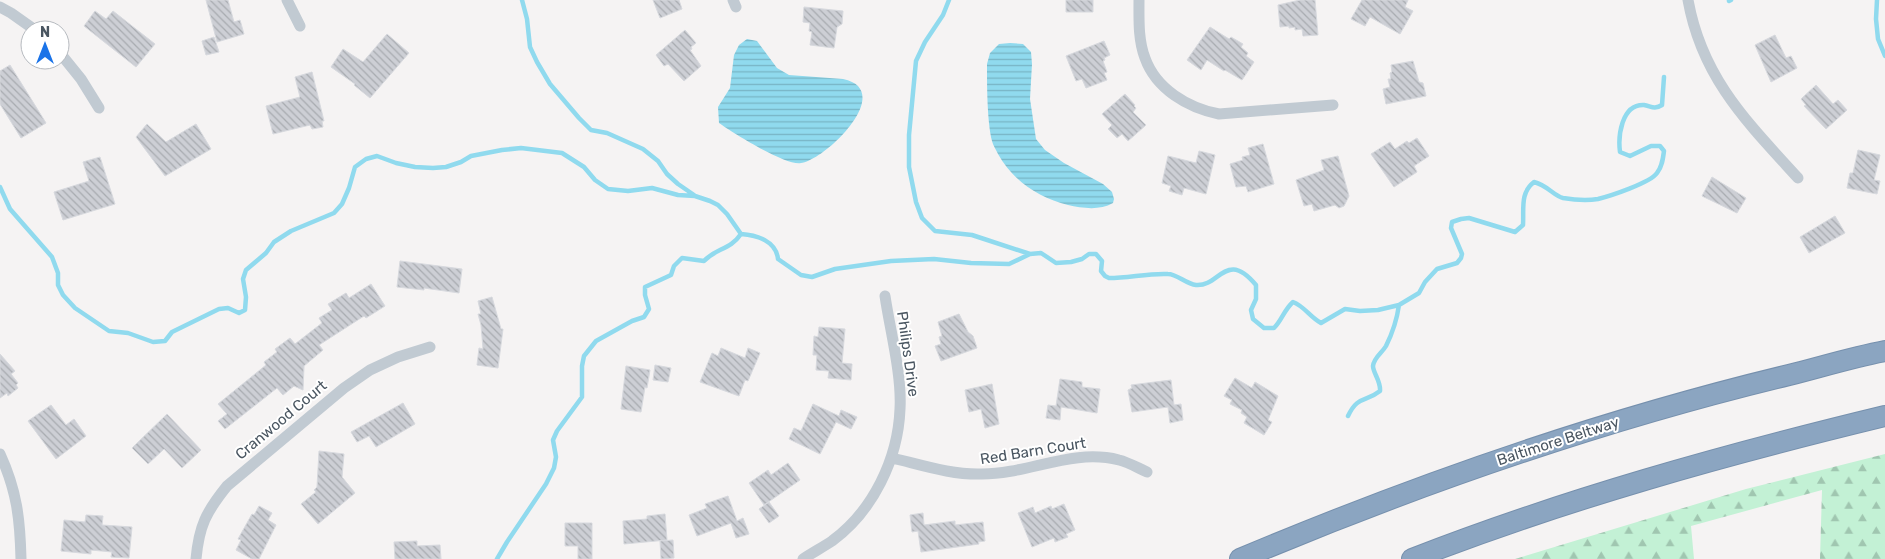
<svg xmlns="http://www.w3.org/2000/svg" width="1885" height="559" viewBox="0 0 1885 559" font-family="Rubik,sans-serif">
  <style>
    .forest { fill: url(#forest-firs) }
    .water { fill: url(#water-rules) }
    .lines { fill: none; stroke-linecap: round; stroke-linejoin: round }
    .stream { stroke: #90daee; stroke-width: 4.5 }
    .building { fill: url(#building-back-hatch); stroke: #d7d9de }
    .highway-casing { stroke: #7690ad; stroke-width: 22 }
    .street { stroke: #c1cad2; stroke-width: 11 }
    .highway { stroke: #8ba5c1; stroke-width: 20 }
    .labels { text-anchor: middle; stroke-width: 4; stroke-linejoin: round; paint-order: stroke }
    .street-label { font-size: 15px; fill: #4a5661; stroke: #fff }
  </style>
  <defs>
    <pattern id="forest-firs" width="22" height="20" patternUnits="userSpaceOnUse" patternTransform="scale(1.25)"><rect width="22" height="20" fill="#c3f1d5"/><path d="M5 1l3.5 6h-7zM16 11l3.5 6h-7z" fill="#a0c6b0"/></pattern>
    <pattern id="water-rules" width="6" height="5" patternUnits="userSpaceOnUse" patternTransform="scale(1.25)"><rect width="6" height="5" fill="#90daee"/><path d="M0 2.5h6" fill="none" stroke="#78b4c4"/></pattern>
    <pattern id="building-back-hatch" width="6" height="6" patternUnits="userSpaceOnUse" patternTransform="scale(1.25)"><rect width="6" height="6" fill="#cdcfd5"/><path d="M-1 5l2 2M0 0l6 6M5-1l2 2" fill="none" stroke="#a8abb0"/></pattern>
  </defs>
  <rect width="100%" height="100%" fill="#f5f3f3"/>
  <!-- forest -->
  <path class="forest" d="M1885,454v105h-65l2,-69 -131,36 3,33h-179l231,-70z"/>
  <!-- water -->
  <path class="water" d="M747,39l10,2 20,27 12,7 54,4c53,11 -16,80 -42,84 -15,3 -68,-30 -82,-40l-1,-16 12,-19 4,-33 5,-10z
    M1010,43l13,1 8,8 1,12 -2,35 6,40 9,11 19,13 39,21 9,8 2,7 -1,4c-14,8 -31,5 -45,2 -29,-7 -55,-24 -70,-51 -2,-4 -5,-9 -6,-13 -5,-20 -5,-57 -5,-77l3,-11 9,-9z"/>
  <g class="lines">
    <!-- stream -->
    <path class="stream" d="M522,0l5,19 3,28 7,15 13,22 29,34 12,12 16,3 36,16 15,12 9,13 11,10 16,11
      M949,0l-6,15 -18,27 -9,19 -7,74v32l7,35 6,16 13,13 37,4 58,19
      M1877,0l-1,19 2,20 7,17
      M1729,1l2,-1
      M0,187l10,22 42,48 6,16v12l5,10 12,13 34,23 19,2 25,9 12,-1 7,-9 47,-23 9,-1 11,5 6,-3 1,-13 -3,-18 3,-9 20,-17 8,-11 17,-11 43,-18 8,-9 7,-16 6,-21 11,-8 11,-3 19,7 19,4 18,1 13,-1 15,-5 10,-6 31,-6 19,-2 41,5 22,14 11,13 13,9 20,2 24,-3 26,7 17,1 15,5 8,4 9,9 14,20c16,1 35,7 37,25l23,16 11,2 23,-8 56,-8 43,-2 37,4 38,1 21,-10 11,-1 15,10 15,-1 11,-3 7,-5h7l6,7 -1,10 4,5 4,2c20,0 39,-5 59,-4 9,0 18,10 28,11 24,2 30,-36 60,0v14l-5,11 2,9 11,9h10c8,-8 10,-18 19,-26 11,4 17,15 28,21l24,-14 15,2 18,-1 21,-5 20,-12 6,-11 12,-13 20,-6 4,-5 1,-4 -11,-26 1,-6 9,-3 8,-1 46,14 8,-7c1,-17 -3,-32 11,-43 13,3 20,14 29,16 12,2 23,3 35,1 12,-3 52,-16 59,-26 5,-6 6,-14 7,-22l-4,-5h-9l-21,10 -10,-4c-2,-15 1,-48 24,-47 7,1 10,5 18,0l2,-28
      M1348,416c10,-21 17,-13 32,-25 1,-10 -7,-18 -7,-25 1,-9 9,-13 13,-20 6,-12 11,-27 13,-41
      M497,559l10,-17 39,-58 8,-16 2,-11 -3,-17 4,-9 25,-34v-31l2,-10 12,-15 36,-20 12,-4 5,-8 -4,-14v-8l26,-12 3,-9 8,-8 22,3c12,-13 26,-11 37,-27"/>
  </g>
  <!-- building -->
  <path class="building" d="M206,0h22l6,22 6,-2 4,14 -27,8z
    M653,0h26l3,9 -22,9z
    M1066,0h27v12h-27z
    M1300,0h15l3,35 -15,1 -1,-7 -7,1v-3l-6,1v-2l-9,1 -2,-22z
    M1362,0h46l-3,7 8,4 -13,23 -30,-17 -5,9 -14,-7z
    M804,7l39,4 -1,13 -5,3 -3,21 -24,-3 2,-13 -3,-1 1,-8 -7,-1z
    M95,11l11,8 7,-8 42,33 -19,23 -52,-41z
    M1210,27l19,12 2,-2 12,7 -2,3 7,6 -2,3 8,6 -12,18 -17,-10 -1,1 -17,-11 -6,10 -14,-10z
    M685,30l11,13 -5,4 1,2 -2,1 11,16 -17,15 -16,-17 -4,2 -8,-11z
    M387,34l22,19 -39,45 -16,-13 1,-1 -24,-17 12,-18 20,13z
    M1775,35l11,23 5,-2 6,12 -26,14 -16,-37z
    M214,37l5,15 -13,3 -4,-14z
    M1104,41l6,14 -6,3 1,2 -2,1 4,11 -3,1 3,7 -21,8 -4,-9 -6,2 -10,-25z
    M1413,61l6,21 4,1 3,13 -40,8 -3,-15 7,-2 -2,-8h3l-1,-6 2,-1 -1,-7z
    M10,65l36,58 -25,15 -21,-34v-33z
    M312,72l12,49h-2l1,6 -11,2 -2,-4 -37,9 -7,-28 34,-9 -5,-20z
    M1816,85l17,19 5,-4 9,10 -21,19 -22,-23 2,-1 -5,-6z
    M1125,94l10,11 -1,1 2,2 -3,4 13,13 -18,16 -6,-7 -5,4 -9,-9 4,-4 -10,-11z
    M147,124l19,18 30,-18 15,25 -46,27 -29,-39z
    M1417,138l12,18 -15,10 3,6 -23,15 -23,-33 19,-12 5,7 12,-8 2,2z
    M1263,144l11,40 -26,8 -2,-6 -10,1 -6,-23 13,-4 -1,-3 8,-2 -2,-7z
    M1858,150l22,5 -6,25 6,1 -3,13 -30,-6 3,-15h3z
    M1199,151l16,4 -9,39 -22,-6 -2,7 -13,-4 2,-5 -9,-3 6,-27 28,7z
    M1338,156l11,40 -5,10 -5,2 -4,-3 -21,6 -2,-7 -8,2 -8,-26 28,-10 -3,-10z
    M100,157l15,47 -52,16 -9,-28 35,-11 -6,-19z
    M1712,177l34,21 -9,15 -35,-17z
    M1835,216l10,17 -36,20 -9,-16z
    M400,261l62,8 -3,24 -35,-5v2l-27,-3z
    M371,284l14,22 -19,12 -2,-2 -45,29 4,5 -19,16 -1,24 -9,-4 -11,9 -6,-7 -52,41 -7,-8 9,-7 -9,-10 48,-39 -2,-3 13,-10 -2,-3 15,-11 5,6 27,-21 -3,-5 13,-8 -4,-6 18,-11 3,5z
    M492,297l9,32h2l-5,39 -21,-3 2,-17 4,1 -2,-24 -3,-11h3l-3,-13z
    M959,314l9,18 5,4 4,12 -36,13 -6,-15 6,-2 -2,-7 3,-1 -4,-14z
    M819,327l26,2 -3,34 10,1 -1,16 -23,-2 1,-7 -13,-1 1,-15h-4l1,-19 4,1z
    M721,348l24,10 3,-10 12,5 -12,28 -3,-1 -6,16 -39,-14 12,-29 6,3z
    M0,354l15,17 -4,3 7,9 -2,2 2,3 -10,8 -1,-3 -7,5z
    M655,365l16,3 -3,14 -15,-2z
    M626,366l24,4 -3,18 -2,-1 -4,25 -20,-3z
    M1235,378l17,10 3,-6 23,14 -10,24 4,2 -8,13 -20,-12 3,-6 -6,-4 1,-3 -12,-6 2,-4 -8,-4z
    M1060,379l22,3v5l18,2 -3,24 -36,-6 -1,13 -14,-2 2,-13 8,1z
    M1171,380l3,25 7,-1 2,16 -13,3 -2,-16 -36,5 -4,-22 4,-2 -1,-3z
    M992,384l7,40 -14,4 -4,-19 -12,3 -4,-22z
    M403,403l12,21 -39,23 -7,-11 -12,6 -6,-10z
    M813,404l26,12 2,-6 16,7 -6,12 -15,-7 -16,32 -31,-15 5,-11 7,3z
    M51,405l15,20 8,-6 12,17 -30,23 -28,-38z
    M167,414l34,36 -19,18 -18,-19 -16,15 -16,-16z
    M319,451l25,3 -2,23 13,16 -37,31 -17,-20 15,-12 -2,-2 3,-3z
    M788,463l12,17 -36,25 -15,-22 19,-13 3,5z
    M728,496l9,25 6,-3 6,16 -13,4 -5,-15 -34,13 -8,-21 18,-7 -2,-4z
    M769,502l10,14 -10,7 -10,-14z
    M1064,504l11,26 -9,4 2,3 -13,5 -1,-4 -22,9 -14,-34 15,-6 2,6 16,-7 1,3z
    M259,506l13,7 -4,7 8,5 -17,34h-7l-16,-9 5,-10 -3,-1 14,-25 2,1z
    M923,513l1,12 31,-4v4l28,-3 2,19 -7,1 1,2 -58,8 -3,-21 -6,1 -2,-17z
    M665,514l2,26 -43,4 -1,-23 24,-2v-3z
    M86,515l17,1 -1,9 30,2 -3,31 -18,-1 1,-5 -21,-2v4l-30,-3 3,-31 21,2z
    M565,523h27v36h-14v-13h-13z
    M673,540l1,18 -13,1 -1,-18z
    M417,541v5l23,-1 1,14h-46l-1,-17z"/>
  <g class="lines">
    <!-- highway casing -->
    <g class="highway-casing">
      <path id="highway" d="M1240,559c178,-75 362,-139 549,-184 32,-8 64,-18 96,-24
        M1412,559c154,-60 312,-104 473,-143"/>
    </g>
    <!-- street -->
    <path class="street" d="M287,0l13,26
      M733,0l3,7
      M1139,0c0,19 -1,40 6,58 11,31 43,50 74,56l114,-9
      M1688,0c14,78 59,122 110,178
      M0,7l11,6 24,17
      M60,53l21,26 18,29
      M0,454c17,37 20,65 21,105
      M892,458c30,7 59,17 90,16 47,0 90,-26 137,-14 9,2 19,8 28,12
      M196,559c3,-33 10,-47 31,-73l117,-98 26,-18 28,-13 32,-10
      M803,559c9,-6 20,-12 29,-18 41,-30 66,-82 68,-132 2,-34 -10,-79 -15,-113"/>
    <!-- highway -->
    <use href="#highway" class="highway"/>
  </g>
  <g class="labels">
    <!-- street labels -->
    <g class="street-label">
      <text transform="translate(908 354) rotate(82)" y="5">Philips Drive</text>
      <text transform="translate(281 420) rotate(-40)" y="5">Cranwood Court</text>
      <text transform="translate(1558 441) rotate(-18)" y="5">Baltimore Beltway</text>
      <text transform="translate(1033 451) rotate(-9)" y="5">Red Barn Court</text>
    </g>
  </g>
  <!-- north arrow -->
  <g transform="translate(45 45)"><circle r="24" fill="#ffffff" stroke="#b7bbc0"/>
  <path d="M0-4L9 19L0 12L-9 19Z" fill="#1a73e8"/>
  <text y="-8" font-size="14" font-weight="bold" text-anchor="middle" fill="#4a5661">N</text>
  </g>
</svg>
